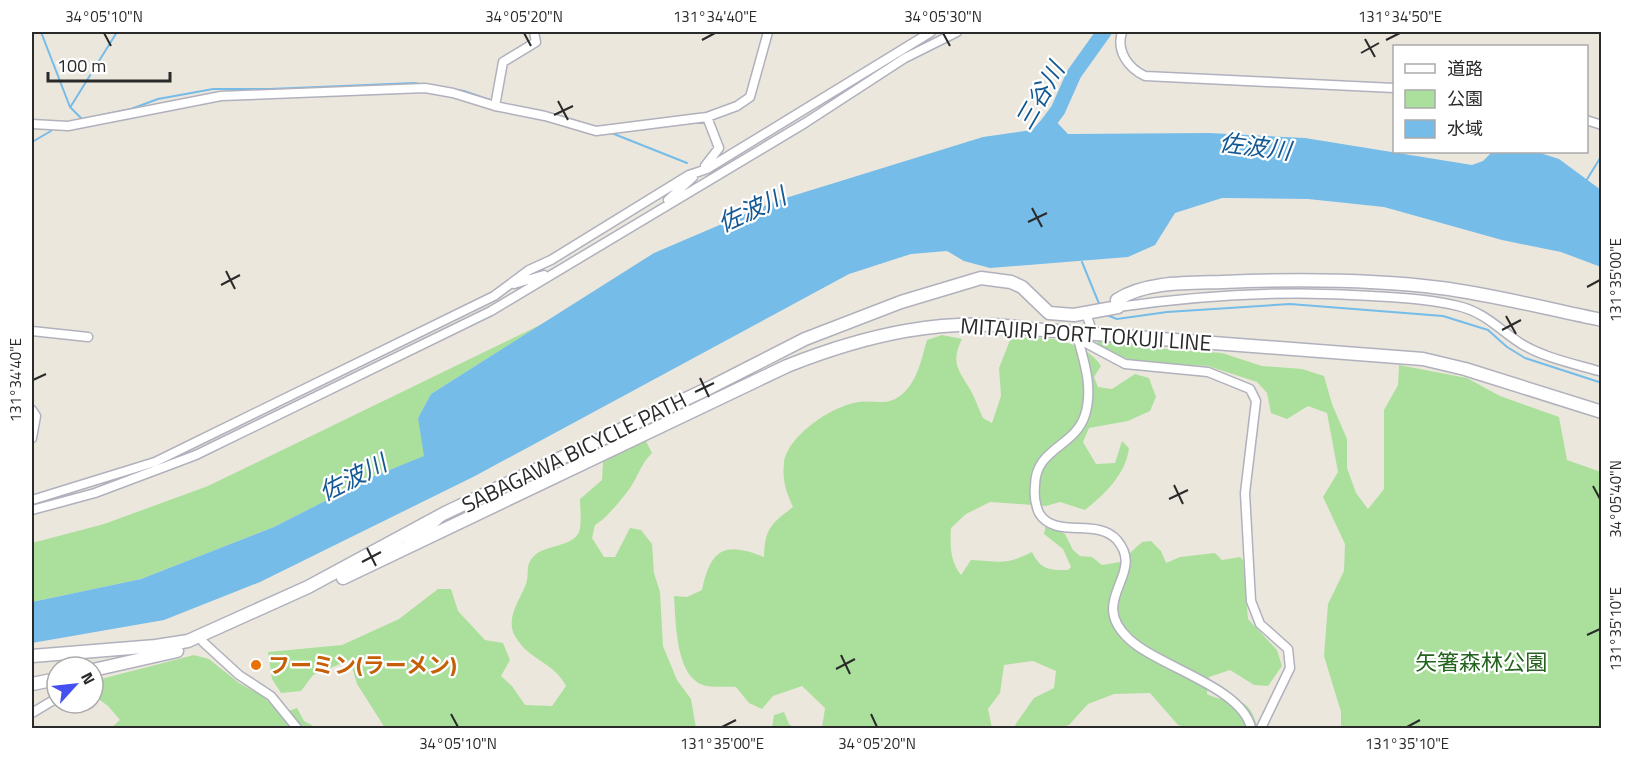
<svg xmlns="http://www.w3.org/2000/svg" width="1633" height="760" viewBox="0 0 1633 760" font-family="'Titillium Web','Noto Sans JP',sans-serif">
  <style>
    .green { fill: #abe09c }
    .water { fill: #75bce9 }
    .lines { fill: none; stroke-linecap: round; stroke-linejoin: round }
    .stream { stroke: #75bce9; stroke-width: 2 }
    .river { stroke: #75bce9; stroke-width: 15 }
    .minor-casing { stroke: #b0b1bd; stroke-width: 11 }
    .secondary-casing { stroke: #b0b1bd; stroke-width: 15 }
    .minor { stroke: #fff; stroke-width: 8 }
    .secondary { stroke: #fff; stroke-width: 12 }
    .ticks { fill: none; stroke: #2a2a2a; stroke-width: 2 }
    .food-dot { fill: #e8710a; stroke: #fff; stroke-width: 2 }
    .labels { text-anchor: middle; stroke-width: 4.5; stroke-linejoin: round; paint-order: stroke }
    .street-label { font-size: 22px; fill: #2a2a2a; stroke: #fff }
    .park-label { font-size: 22px; fill: #24641e; stroke: #fff }
    .food-label { font-size: 22px; font-weight: bold; fill: #c56008; stroke: #fff; text-anchor: start }
    .water-label { font-size: 24px; font-style: italic; fill: #145995; stroke: #fff }
    .neatline { fill: none; stroke: #2a2a2a; stroke-width: 2 }
    .ticks-label { font-size: 15px; text-anchor: middle; fill: #2a2a2a }
  </style>
  <rect width="100%" height="100%" fill="#ece7dd"/>
  <!-- green -->
  <path class="green" d="M542,324l-111,70 -13,24 7,38 -53,21 -98,50 -133,52 -109,23v-59l72,-19 104,-38z
    M942,335l20,4c-12,25 -3,31 9,52 5,9 8,19 12,27l9,5 9,-27 -2,-28 11,-28c28,-8 76,1 91,26l-7,11 4,10 14,2 23,-15 14,4 7,19 -6,14 -22,10 -39,7 -6,14 13,22 19,-1 7,-22 7,7c-3,26 -24,46 -44,62l-25,-8 -14,4 -56,-4 -24,12 -15,14c-1,17 -1,33 10,47l10,-15c29,1 33,6 61,-8 9,18 17,18 36,18l3,-3 -8,-18 -19,-15 2,-10 19,10 8,16 7,6 12,1 10,8 18,-3 22,-20 9,-1 10,10 5,12 14,-6 35,-4 7,7 18,-3 3,3 5,59 29,31 5,16 -14,20 -14,-1 -24,-15 -21,7 -2,17c26,13 39,-4 50,31l-4,3h-65l-10,-3 -28,-32 -36,1 -26,10 -19,21 -11,3h-41l-2,-3 19,-27 20,-10 2,-17 -23,-10 -29,4 -4,28 -12,16 4,19h-170l3,-20 -23,-22 -29,10 -11,13 -13,-6 -13,-16c-10,-1 -24,1 -33,-2 -28,-10 -27,-64 -29,-89l13,1 15,-7c9,-43 24,-48 62,-33 1,-29 7,-33 29,-50 -7,-15 -11,-27 -9,-44 3,-27 49,-58 75,-61 12,-2 24,3 36,-3 21,-11 26,-38 32,-59z
    M1099,339l68,10 55,4 40,13 40,3 22,7 8,28 15,35v29l9,25 12,16 16,-20v-79l14,-25 1,-20 68,13 33,18 59,21 8,43 34,12v256h-260v-16l-17,-56 4,-52 16,-33 1,-27 -22,-47 15,-25 -11,-59 -19,-7 -21,13 -16,-6 -4,-20 -10,-11 -49,-16 -72,-4 -41,-16z
    M646,441l6,12c-12,12 -13,22 -22,35 -9,12 -23,30 -35,37l-3,13 12,19h11l15,-29 11,2 11,14 2,29 6,19 3,54 14,34 14,19 5,29h-311l-28,-44 -7,-24 -37,15 -12,16 -20,2 -9,-14 -4,-27 74,-7 57,-26 39,-30h13l7,22 27,29 18,3 7,17 -9,16 11,10 13,19 27,1 14,-20c-12,-24 -38,-26 -51,-50 -10,-18 5,-36 11,-52 4,-11 -2,-19 9,-29 11,-10 37,-8 44,-23 3,-8 1,-24 1,-33l22,-19 1,-19z
    M194,655l15,4 30,24 24,13 17,18 17,-6 7,13 13,7h-206l9,-8 -12,-14 -15,-11v-14z
    M784,712l5,12 6,4h-23l2,-13z"/>
  <!-- water -->
  <path class="water" d="M1048,113l20,21 141,-1 96,5 167,27 11,-4 9,-9h45l22,7 42,31v77l-40,-15 -59,-12 -118,-33 -76,-8 -86,-1 -47,15 -20,32 -27,12 -138,11 -26,-7 -17,-10 -36,3 -62,20 -374,202 -215,106 -96,38 -132,23v-41l109,-23 133,-52 98,-50 52,-21 -6,-38 13,-24 223,-141 122,-52 207,-64 49,-7z"/>
  <g class="lines">
    <!-- stream -->
    <path class="stream" d="M41,32l29,75 11,11
      M71,106l46,-74
      M549,113l46,14
      M74,121l57,-12 27,-10 55,-10h57l144,-6 50,8 29,10
      M609,132l78,31
      M32,142l19,-11
      M1586,181l16,-26
      M1082,262l18,44
      M1104,314l13,5 50,-7 123,-8 153,12 45,14 19,17 18,11 77,25"/>
    <!-- river -->
    <path class="river" d="M1041,133l17,-23 16,-36 30,-42"/>
    <!-- minor casing -->
    <g class="minor-casing">
      <path id="minor" d="M1122,32c-6,19 6,36 23,44l249,12
        M495,106l8,-44 33,-20 -2,-10
        M1586,120l16,5
        M32,124l36,2 153,-30 204,-8 28,5 42,13 50,10 51,15 111,-14 30,-11 13,-9 18,-65
        M705,166l14,-18 -12,-31
        M668,200l25,-23
        M514,284l30,-9
        M1118,307c84,-12 170,-17 254,-11 29,2 58,3 86,10 26,6 41,23 62,37 24,15 55,21 82,29
        M1086,313l7,21
        M32,331l56,6
        M1075,332l3,7 47,25 83,8 42,17 6,12 -11,92 6,108 9,23 28,25 2,19 -29,60
        M1078,339c7,25 15,50 7,76 -10,32 -50,33 -50,71 -1,9 0,18 4,27 16,27 58,4 78,27 30,35 -31,59 12,99 30,28 113,48 122,89
        M32,410l4,6 -4,22
        M32,500l123,-38 339,-166 35,-26 22,-10 138,-85 18,-6 224,-137
        M32,510l63,-17 101,-38 295,-144 314,-188 100,-65 52,-26
        M407,538l17,-5 15,-14
        M203,642l36,33 32,21 26,32
        M32,713l25,-15"/>
    </g>
    <!-- secondary casing -->
    <g class="secondary-casing">
      <path id="secondary" d="M343,578l444,-212c78,-31 161,-51 244,-37l392,30 42,10 137,43
        M32,656l124,-10 32,-5 120,-54 137,-74 264,-125 96,-49 96,-37 80,-24 30,4 11,5 27,26 25,2 44,-8 -1,-7c29,-19 73,-17 106,-18 73,-3 146,-3 218,6 54,7 107,21 161,32
        M93,670l84,-19
        M32,684l25,-5"/>
    </g>
    <!-- minor -->
    <use href="#minor" class="minor"/>
    <!-- secondary -->
    <use href="#secondary" class="secondary"/>
  </g>
  <!-- ticks -->
  <path class="ticks" d="M104,33l7,13M524,33l7,13M943,33l7,13M1365,39l10,18M702,40l13,-7M1386,40l14,-7M1361,53l18,-10M558,101l10,19M554,115l19,-9M1032,208l10,19M1028,222l19,-9M226,271l9,18M221,285l19,-10M1587,287l13,-7M1506,316l10,18M1502,330l19,-10M700,378l9,19M33,380l13,-6M695,392l19,-9M1174,485l9,19M1593,486l7,13M1169,499l19,-9M367,548l9,18M362,562l19,-10M1587,635l13,-6M841,655l9,19M836,669l19,-10M451,714l7,13M871,714l6,13M722,727l14,-7M1407,727l13,-7"/>
  <!-- markers -->
  <circle class="food-dot" cx="256" cy="665" r="6"/>
  <g class="labels">
    <!-- street labels -->
    <g class="street-label">
      <text transform="translate(1086 334) rotate(4)" y="8">MITAJIRI PORT TOKUJI LINE</text>
      <text transform="translate(574 452) rotate(-26)" y="8">SABAGAWA BICYCLE PATH</text>
    </g>
    <!-- park labels -->
    <g class="park-label">
      <text x="1481" y="670">矢箸森林公園</text>
    </g>
    <!-- food labels -->
    <g class="food-label">
      <text x="268" y="673">フーミン(ラーメン)</text>
    </g>
    <!-- water labels -->
    <g class="water-label">
      <text transform="translate(1040 96) rotate(-60)" y="8">三谷川</text>
      <text transform="translate(1255 147) rotate(7)" y="8">佐波川</text>
      <text transform="translate(752 210) rotate(-25)" y="8">佐波川</text>
      <text transform="translate(353 478) rotate(-27)" y="8">佐波川</text>
    </g>
  </g>
  <!-- border -->
  <rect width="1633" height="760" fill="none" stroke="#ffffff" stroke-width="66"/>
  <!-- legend -->
  <rect x="1393" y="45" width="195" height="108" fill="#ffffff" stroke="#aaaaaa" stroke-width="1.5"/>
  <rect x="1405" y="64" width="30" height="9" fill="#ffffff" stroke="#aaaaaa" stroke-width="1.5"/>
  <text x="1447" y="75" font-size="18" fill="#2a2a2a">道路</text>
  <rect x="1405" y="90" width="30" height="18" fill="#abe09c" stroke="#aaaaaa" stroke-width="1.5"/>
  <text x="1447" y="105" font-size="18" fill="#2a2a2a">公園</text>
  <rect x="1405" y="120" width="30" height="18" fill="#75bce9" stroke="#aaaaaa" stroke-width="1.5"/>
  <text x="1447" y="135" font-size="18" fill="#2a2a2a">水域</text>
  <!-- north arrow -->
  <g transform="translate(75 685) rotate(63)"><circle r="28" fill="#ffffff" stroke="#aaaaaa" stroke-width="1.5"/>
  <path d="M0-4.5L10 22L0 15L-10 22Z" fill="#4550f1"/>
  <text y="-9" font-size="16" font-weight="bold" text-anchor="middle" fill="#2a2a2a">N</text>
  </g>
  <!-- scale -->
  <path d="M48 72v9h122v-9" fill="none" stroke="#2a2a2a" stroke-width="3"/>
  <text x="57" y="72" font-size="18" fill="#2a2a2a" stroke="#ffffff" stroke-width="4.5" paint-order="stroke">100 m</text>
  <rect x="33" y="33" width="1567" height="694" class="neatline"/>
  <g class="ticks-label">
    <text x="104" y="22">34°05'10"N</text>
    <text x="524" y="22">34°05'20"N</text>
    <text x="715" y="22">131°34'40"E</text>
    <text x="943" y="22">34°05'30"N</text>
    <text x="1400" y="22">131°34'50"E</text>
    <text transform="translate(1616 280) rotate(-90)" y="5">131°35'00"E</text>
    <text transform="translate(16 380) rotate(-90)" y="5">131°34'40"E</text>
    <text transform="translate(1616 499) rotate(-90)" y="5">34°05'40"N</text>
    <text transform="translate(1616 629) rotate(-90)" y="5">131°35'10"E</text>
    <text x="458" y="749">34°05'10"N</text>
    <text x="722" y="749">131°35'00"E</text>
    <text x="877" y="749">34°05'20"N</text>
    <text x="1407" y="749">131°35'10"E</text>
  </g>
</svg>
